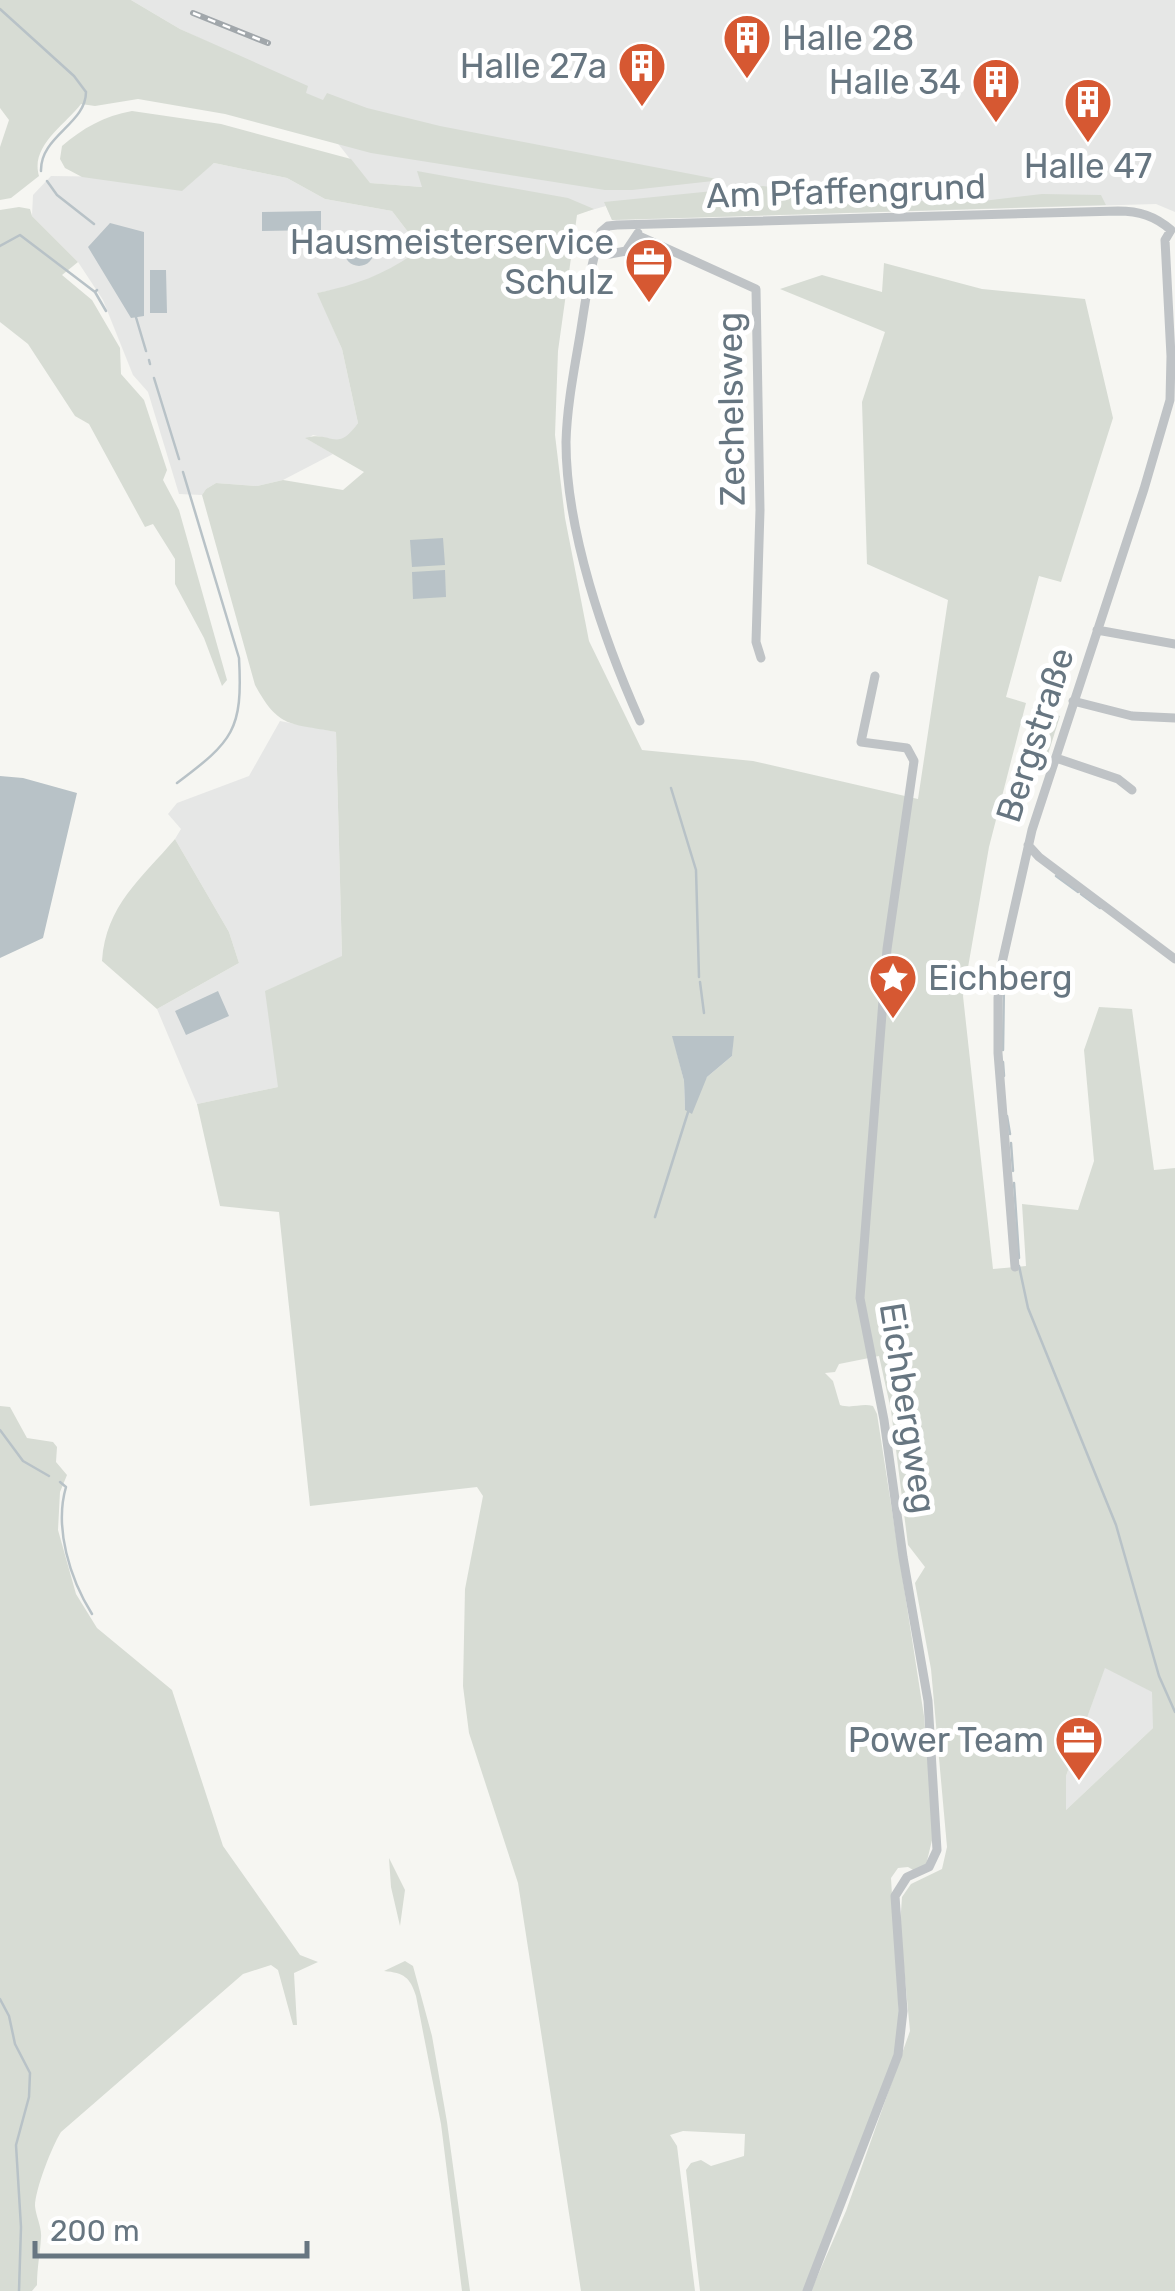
<svg xmlns="http://www.w3.org/2000/svg" width="1175" height="2291" viewBox="0 0 1175 2291" font-family="Rubik,sans-serif">
  <style>
    .built { fill: #e6e7e6 }
    .green { fill: #d7dcd4; fill-rule: evenodd }
    .water { fill: #b8c2c7 }
    .lines { fill: none; stroke-linecap: round; stroke-linejoin: round }
    .stream { stroke: #b8c2c7; stroke-width: 2.5 }
    .minor { stroke: #bfc3c6; stroke-width: 9 }
    .rail-casing { stroke: #a1a7ab; stroke-width: 6 }
    .rail { stroke: #fff; stroke-width: 2.5; stroke-dasharray: 8; stroke-linecap: butt }
    .labels { text-anchor: middle; stroke-width: 10; stroke-linejoin: round; paint-order: stroke }
    .poi-label { font-size: 35px; fill: #677681; stroke: #fff; text-anchor: end }
    .street-label { font-size: 35px; fill: #677681; stroke: #fff }
  </style>
  <rect width="100%" height="100%" fill="#f6f6f2"/>
  <!-- built -->
  <path class="built" d="M131,0h1044v212l-19,-8 -544,16 -6,-14 -29,8 -159,-42 5,15 -54,-4 -82,-104 -107,-50z
    M214,163l73,15 38,21 67,12 29,38 -25,18 -35,17 -43,9 24,56 16,74 -10,14 -9,4 -26,-6 -6,4 26,15 -50,26 -26,6 -41,-3 -10,6 -4,6 -23,-1 -31,-102 -15,-17 -30,-75 -25,-38 -46,-46 1,-21 18,-19 144,2z
    M280,721l56,11 6,225 -64,130 -81,17 -40,-95 82,-46 -10,-31 -54,-93 6,-10 -13,-15 9,-11 72,-27z
    M1105,1667l48,25v36l-88,83 1,-35z"/>
  <!-- green -->
  <path class="green" d="M0,0h131l49,29 128,57 -2,7 17,7 4,-7 40,15 73,18 282,54 -90,10h-27l-234,-37 -146,-39 -87,-15 -43,7 -14,-2c-16,21 -51,42 -42,72l-28,22 -11,2v-53l9,-27 -9,-12z
    M132,111l89,13 130,35 19,24 52,4 -5,-16 151,27 26,11 -17,6 -19,136 -3,84 10,83 24,123 53,109 111,11 165,38 30,-199 -81,-36 -5,-162 23,-70 -105,-43 42,-14 60,17 2,-29 98,26 103,10 28,119 -52,164 -22,-6 -33,121 20,6 -37,144 -26,149 30,273 33,-3 -4,-62 56,6 16,-49 -10,-111 15,-43 33,2 22,161 21,-2v1123h-364l35,-80 64,-180 -10,-105 2,-29 9,-13 31,-15 5,-22 -16,-178 -16,-86 10,-16 -17,-22 -17,-135 -12,-54 -40,8 -4,8 -10,1 8,8 7,24c12,4 21,-2 33,1l4,8 47,302 10,116 -8,33 -11,6 -7,-4 -10,1 -7,10 8,135 -4,41 -92,237h-103l-14,-121 5,-7 10,-3 10,6 33,-10 1,-22 -62,-3 -13,4 7,11 18,145h-114l-63,-408 -49,-150 -6,-47 2,-97 18,-93 -6,-9 -167,19 -31,-294 -59,-6 -23,-102 81,-17 -13,-96 77,-35 -6,-224c-46,-9 -57,-3 -81,-47l-53,-190 4,-6 10,-6 41,3 26,-6 60,10 21,-18 -59,-34c27,-8 31,16 53,-15l-16,-74 -25,-56c43,-9 68,-19 104,-44l-29,-38 -67,-12 -38,-21 -73,-15 -32,28 -100,-14 -17,-9 -5,-9 2,-13c21,-18 42,-30 70,-35zM733,1036l-1,20 -25,21 -22,33 -1,-29 -11,-44zM1105,1668l47,24 1,36 -87,82v-34z
    M763,186l112,15h108l59,-7 59,1 5,10 -494,15 -8,-18z
    M19,207l11,2 2,7 46,46 -16,13 30,25 28,48 1,26 23,26 23,70 -4,10 16,30 48,170 -5,6 -18,-48 -29,-54v-25l-22,-35 -8,3 -56,-103 -14,-8 -47,-72 -28,-22v-112z
    M1033,707l27,9 -16,51 -26,-8z
    M175,839l54,93 10,31 -82,46 -55,-48c4,-56 39,-82 73,-122z
    M0,1406l10,1 17,31 26,4 4,5 -1,15 11,13 -7,17 -2,38 18,64 21,34 75,62 51,156 77,109 18,7 -24,11 3,52h-4l-15,-55 -7,-5 -28,9 -182,158c-9,14 -26,58 -26,74 1,11 7,21 6,32 -1,16 -4,30 -4,47l-5,6h-32z
    M389,1858l16,32 -5,36 -9,-39z
    M405,1961l8,5 19,70 15,86 23,169h-8l-21,-167 -25,-128c-6,-19 -12,-23 -32,-25z"/>
  <!-- water -->
  <path class="water" d="M321,211v19l-59,1v-19z
    M110,223l34,9v84l-13,2 -43,-71z
    M344 251a15 15 0 1 1 30 0a15 15 0 1 1-30 0Z
    M150,270h16l1,43h-17z
    M443,538l2,27 -33,2 -2,-27z
    M445,570l1,27 -33,2 -1,-27z
    M0,776l23,2 54,15 -34,145 -43,20z
    M218,991l11,25 -43,19 -11,-24z
    M672,1036h62l-2,20 -25,21 -15,37 -7,-4 -1,-29z"/>
  <g class="lines">
    <!-- stream -->
    <path class="stream" d="M0,9l74,67 12,16c0,32 -46,44 -45,79
      M47,181l10,14 37,29
      M0,246l20,-11 75,57 2,-2
      M95,292l11,19
      M135,314l11,37
      M149,360l1,4
      M154,378l25,81
      M177,783c56,-42 66,-53 62,-125l-56,-186
      M671,788l25,82 3,107
      M1056,876l22,16
      M1081,894l19,14
      M700,982l4,31
      M1003,1050l1,-69
      M1003,1062l1,14
      M1007,1116l3,18
      M1011,1143l2,28
      M1014,1183l5,75
      M655,1217l34,-108
      M1019,1266l9,42 88,217 43,151 16,36
      M0,1430l23,31 26,15
      M60,1482l6,5c-12,41 4,92 26,127
      M0,1999l9,17 6,28 15,29 -1,24 -13,48 5,82 -2,64"/>
    <!-- minor -->
    <path class="minor" d="M637,235l119,54 4,221 -4,132 5,16
      M597,242l5,9 8,3 16,-3 12,-18
      M1097,630l78,14
      M1073,701l59,15 43,2
      M640,721c-36,-81 -74,-190 -74,-279 1,-38 9,-76 15,-113 5,-33 10,-66 20,-97l7,-6 9,-1 501,-14c21,0 37,5 53,19
      M1056,758l62,21 14,11
      M1028,845l11,12 136,102
      M1015,1267l-17,-214v-55l4,-35 30,-133 112,-341 26,-89 1,-44 -6,-116 6,-10
      M807,2291l91,-236 5,-44 -8,-115 12,-19 22,-10 8,-17 -9,-149 -25,-144 -19,-137 -24,-122 27,-349 27,-188 -7,-13 -46,-6 14,-66"/>
    <!-- rail casing -->
    <g class="rail-casing">
      <path id="rail" d="M193,13l75,30"/>
    </g>
    <!-- rail -->
    <use href="#rail" class="rail"/>
  </g>
  <!-- icons -->
  <defs>
    <g id="building-pin" transform="scale(2.5)"><path d="M0 17L-7.5 6A9.5 9.5 0 1 1 7.5 6Z" fill="#d65832" stroke="#fff"/><path d="M-4-6H4V6H1V3H-1V6H-4ZM-2.5-4.3h1.7v1.8h-1.7ZM.8-4.3h1.7v1.8H.8ZM-2.5-1h1.7V.8h-1.7ZM.8-1h1.7V.8H.8Z" fill="#fff"/></g>
    <g id="office-pin" transform="scale(2.5)"><path d="M0 17L-7.5 6A9.5 9.5 0 1 1 7.5 6Z" fill="#d65832" stroke="#fff"/><path d="M-6-3h4V-5.5h4V-3h4V5H-6ZM-1-4.5V-3h2v-1.5ZM-6 0V1H6V0Z" fill="#fff"/></g>
    <g id="sight-pin" transform="scale(2.5)"><path d="M0 17L-7.5 6A9.5 9.5 0 1 1 7.5 6Z" fill="#d65832" stroke="#fff"/><path d="M0-6L1.8-2.2L6-1.7L2.9 1.2L3.7 5.4L0 3.3L-3.7 5.4L-2.9 1.2L-6-1.7L-1.8-2.2Z" fill="#fff"/></g>
  </defs>
  <g fill-rule="evenodd">
    <use href="#building-pin" x="747" y="38"/>
    <use href="#building-pin" x="642" y="66"/>
    <use href="#building-pin" x="996" y="82"/>
    <use href="#building-pin" x="1088" y="102"/>
    <use href="#office-pin" x="649" y="262"/>
    <use href="#sight-pin" x="893" y="978"/>
    <use href="#office-pin" x="1079" y="1740"/>
  </g>
  <g class="labels">
    <!-- poi labels -->
    <g class="poi-label">
      <text x="782" y="50" text-anchor="start">Halle 28</text>
      <text x="607" y="78">Halle 27a</text>
      <text x="961" y="94">Halle 34</text>
      <text x="1088" y="178" text-anchor="middle">Halle 47</text>
      <text x="614" y="254">Hausmeisterservice<tspan x="614" dy="40">Schulz</tspan></text>
      <text x="928" y="990" text-anchor="start">Eichberg</text>
      <text x="1044" y="1752">Power Team</text>
    </g>
    <!-- street labels -->
    <g class="street-label">
      <text transform="translate(846 191) rotate(-2)" y="12">Am Pfaffengrund</text>
      <text transform="translate(731 409) rotate(-91)" y="12">Zechelsweg</text>
      <text transform="translate(1035 735) rotate(-72)" y="12">Bergstraße</text>
      <text transform="translate(908 1408) rotate(81)" y="12">Eichbergweg</text>
    </g>
  </g>
  <!-- scale -->
  <path d="M35 2241v15h272v-15" fill="none" stroke="#677681" stroke-width="5"/>
  <text x="50" y="2241" font-size="30" fill="#677681" stroke="#ffffff" stroke-width="8" paint-order="stroke">200 m</text>
</svg>
